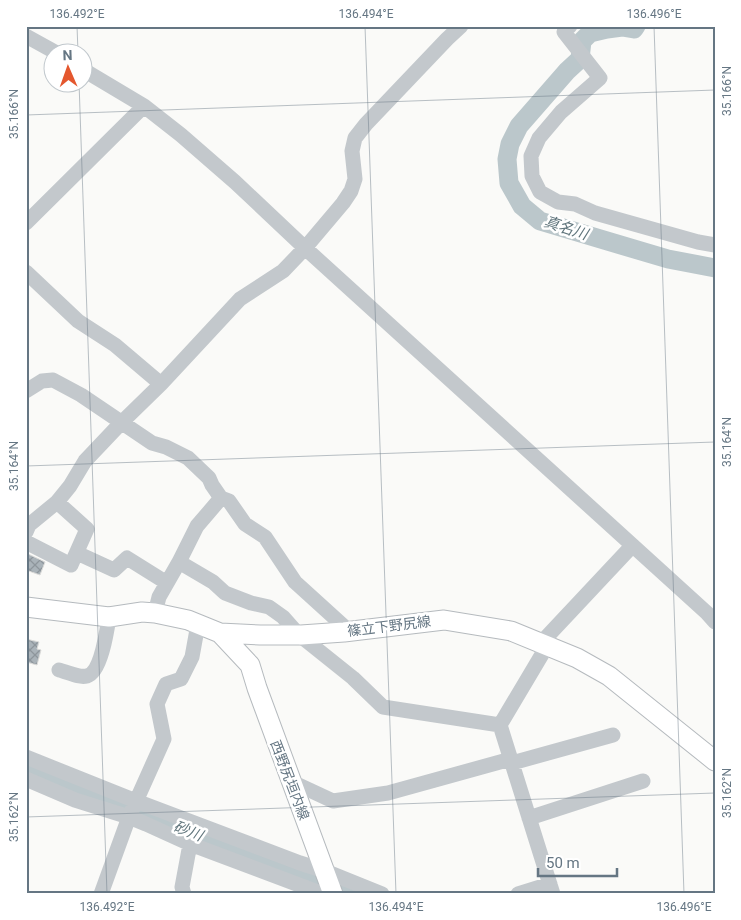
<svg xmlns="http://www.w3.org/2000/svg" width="741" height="920" viewBox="0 0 741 920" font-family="Roboto,'Noto Sans JP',sans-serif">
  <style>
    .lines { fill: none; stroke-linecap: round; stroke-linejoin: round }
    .river { stroke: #bbc7cb; stroke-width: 19 }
    .building { fill: url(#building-cross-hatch); stroke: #dcdcda }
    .major-casing { stroke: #b5babe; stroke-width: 21 }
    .minor { stroke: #c3c8cc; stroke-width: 15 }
    .major { stroke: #fff; stroke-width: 19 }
    .ticks { fill: none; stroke: #657683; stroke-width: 1; stroke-opacity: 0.45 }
    .labels { text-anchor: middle; stroke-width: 5; stroke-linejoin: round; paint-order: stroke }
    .street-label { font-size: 14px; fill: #657683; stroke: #fff }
    .water-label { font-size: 15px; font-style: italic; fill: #60757c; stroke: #fff }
    .neatline { fill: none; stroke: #657683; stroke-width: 2 }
    .ticks-label { font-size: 12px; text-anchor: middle; fill: #657683 }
  </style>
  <defs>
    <pattern id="building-cross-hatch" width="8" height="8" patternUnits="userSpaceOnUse" patternTransform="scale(1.25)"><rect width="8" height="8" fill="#aab3b9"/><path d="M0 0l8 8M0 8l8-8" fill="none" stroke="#8e969c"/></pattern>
  </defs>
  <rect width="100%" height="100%" fill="#fafaf8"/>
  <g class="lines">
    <!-- river -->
    <path class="river" d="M636,26l-2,3 -12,-2 -15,2 -17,4 -8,8 -2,18 -13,12 -48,55 -9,18 -3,15 2,24 13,23 18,15 128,38 47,9
      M26,768l324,126"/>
  </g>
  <!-- building -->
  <path class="building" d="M26,553l19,9 -5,13 -14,-5z
    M26,639l13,3 -2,7 4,1 -4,15 -11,-3z"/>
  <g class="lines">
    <!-- major casing -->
    <g class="major-casing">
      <path id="major" d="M26,607l83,10 33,-5 13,1 33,7 32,13 40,2h41l43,-3 100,-12 67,11 66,27 32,18 106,85
        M220,633l30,32 7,23 76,206"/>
    </g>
    <!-- minor -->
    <path class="minor" d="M570,26l-6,6 36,46 -39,34 -22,26 -8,18 1,20 8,16 18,10 17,2 20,9 103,29 17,3
      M26,36l29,16
      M82,69l62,37 37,29 54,47 70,66 402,365 8,9
      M26,223l118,-117
      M26,272l52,49 37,24 46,39
      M26,391l16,-10 11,-1 28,15 71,48 14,4 22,11 21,20 3,7 9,13 -24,28 -18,36 34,20 12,11 26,10 18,4 14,10 15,17 55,44 30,29 117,18
      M221,498l8,3 16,23 20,13 30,45 54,49
      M26,532l3,-7 28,-23 13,-16 15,-25 36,-38 40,-39 79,-85 43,-28 22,-23 38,-45 8,-12 4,-12 -3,-28 3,-13 11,-14 81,-85 14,-13
      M26,542l45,23 16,-36 -30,-27
      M77,553l37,17 13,-12 40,25
      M155,613l4,-16 20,-35
      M541,643l91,-97
      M547,646l-47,79 53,169
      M59,670c9,2 19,8 28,6 14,-4 20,-46 22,-59
      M26,757l110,44 164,62 25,8 57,23
      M512,763l101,-28
      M26,779l49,21 54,17 35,-78 -7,-35 9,-20 15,-5 11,-22 6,-33
      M290,781l43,20 55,-8 123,-34
      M529,818l114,-37
      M101,894l28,-77 17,7 44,20 133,50
      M184,894l-2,-7 8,-43
      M518,894l32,-10"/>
    <!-- major -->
    <use href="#major" class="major"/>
  </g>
  <!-- ticks -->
  <path class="ticks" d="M77,26l1,26M365,26l31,868M654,26l30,868M79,82l28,812M26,115l689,-25M26,466l689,-24M26,817l689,-24"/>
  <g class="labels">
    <!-- street labels -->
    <g class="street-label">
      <text transform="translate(389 626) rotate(-7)" y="5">篠立下野尻線</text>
      <text transform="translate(290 780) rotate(69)" y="5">西野尻垣内線</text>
    </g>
    <!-- water labels -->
    <g class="water-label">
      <text transform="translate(566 228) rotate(18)" y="5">真名川</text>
      <text transform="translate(188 831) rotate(21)" y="5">砂川</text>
    </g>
  </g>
  <!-- border -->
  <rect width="741" height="920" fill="none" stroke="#ffffff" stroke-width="55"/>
  <!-- north arrow -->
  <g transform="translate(68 68) rotate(358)"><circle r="24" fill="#ffffff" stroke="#c1c8cd"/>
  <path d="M0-4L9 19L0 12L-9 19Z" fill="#e4572e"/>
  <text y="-8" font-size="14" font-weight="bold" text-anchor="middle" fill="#657683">N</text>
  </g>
  <!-- scale -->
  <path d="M538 868v8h79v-8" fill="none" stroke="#657683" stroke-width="2.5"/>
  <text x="546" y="868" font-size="15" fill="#657683" stroke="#ffffff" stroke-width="4" paint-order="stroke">50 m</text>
  <rect x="28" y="28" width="686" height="864" class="neatline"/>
  <g class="ticks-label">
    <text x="77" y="18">136.492°E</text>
    <text x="366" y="18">136.494°E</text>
    <text x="654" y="18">136.496°E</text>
    <text transform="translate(727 91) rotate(-90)" y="4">35.166°N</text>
    <text transform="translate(14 114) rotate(-90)" y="4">35.166°N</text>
    <text transform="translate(727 442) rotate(-90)" y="4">35.164°N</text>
    <text transform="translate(14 466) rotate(-90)" y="4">35.164°N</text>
    <text transform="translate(727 793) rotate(-90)" y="4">35.162°N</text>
    <text transform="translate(14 817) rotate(-90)" y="4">35.162°N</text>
    <text x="107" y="911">136.492°E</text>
    <text x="396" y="911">136.494°E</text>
    <text x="684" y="911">136.496°E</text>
  </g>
</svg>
